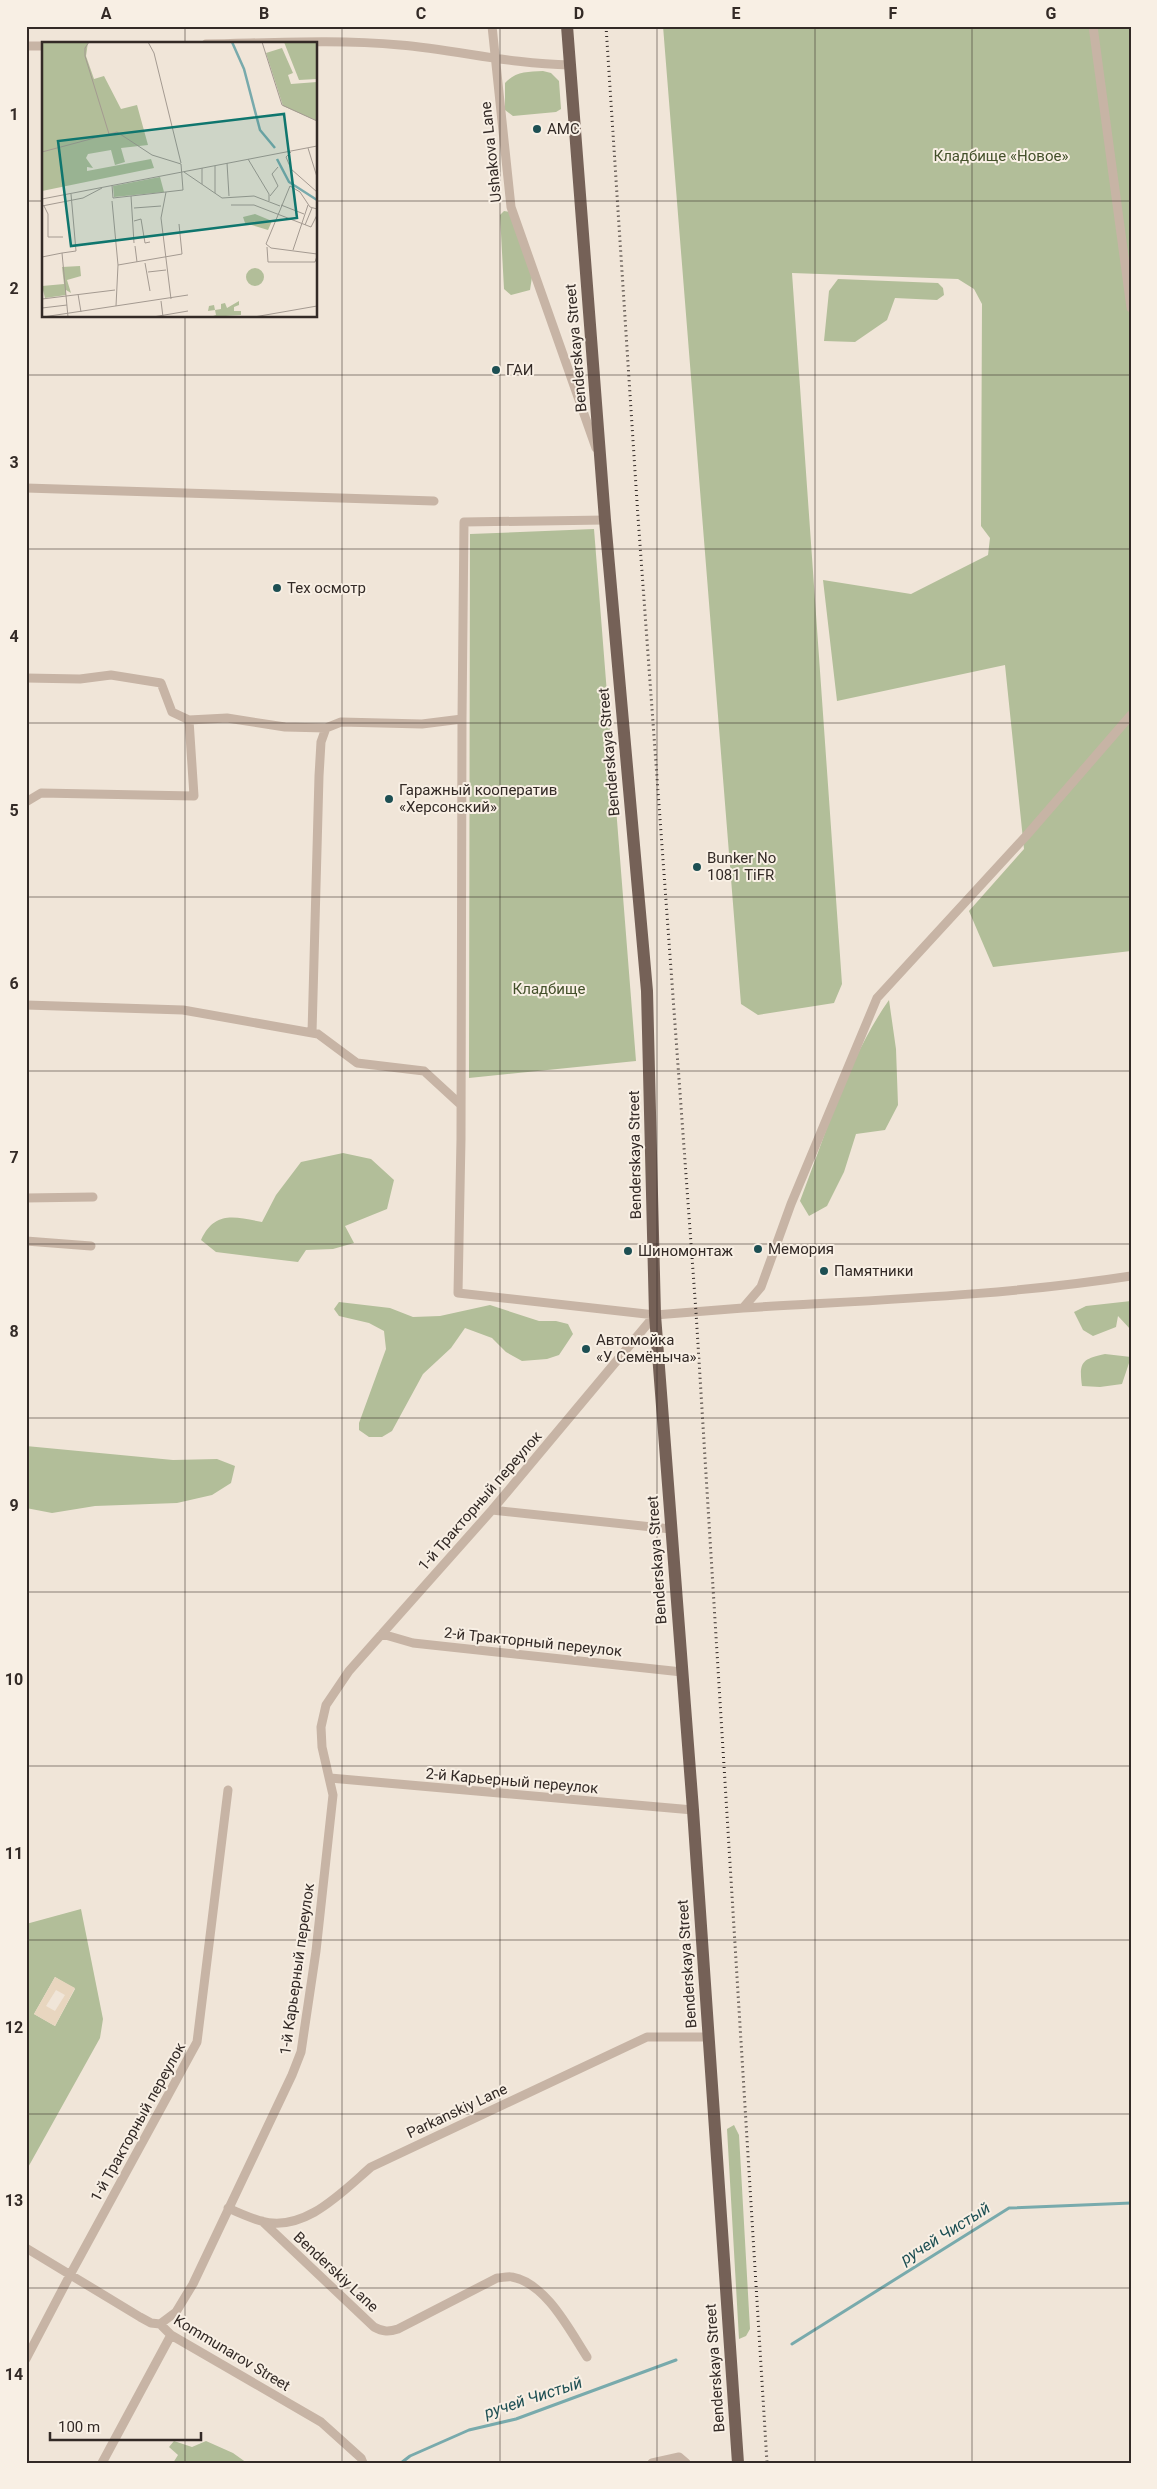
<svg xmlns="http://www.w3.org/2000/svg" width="1157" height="2489" viewBox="0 0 1157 2489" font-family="Roboto,sans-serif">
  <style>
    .green { fill: #b2be99; fill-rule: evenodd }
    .plaza { fill: #e8d6bf; fill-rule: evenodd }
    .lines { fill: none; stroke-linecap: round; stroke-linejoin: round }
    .stream { stroke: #78aaac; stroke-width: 3 }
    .street { stroke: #c7b4a5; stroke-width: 9 }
    .primary { stroke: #756157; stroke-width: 12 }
    .rail { stroke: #332a26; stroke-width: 3; stroke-dasharray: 1 4; stroke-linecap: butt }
    .grid { fill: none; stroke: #332a26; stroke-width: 1; stroke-opacity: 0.55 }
    .poi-dot { fill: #1d4f53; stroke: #f8efe4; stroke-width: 2 }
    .labels { text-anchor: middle; stroke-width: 4; stroke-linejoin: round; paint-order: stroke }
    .poi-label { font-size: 15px; fill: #332a26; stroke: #f8efe4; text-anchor: start }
    .street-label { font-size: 15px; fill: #332a26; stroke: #f8efe4 }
    .park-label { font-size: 15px; fill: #43502a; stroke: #f8efe4 }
    .water-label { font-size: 16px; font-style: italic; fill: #1d4f53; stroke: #f8efe4 }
    .inset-river { fill: none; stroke: #78aaac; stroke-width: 2.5 }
    .inset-road { fill: none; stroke: #a49a91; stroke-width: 1 }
    .view { fill: #0f766e; fill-opacity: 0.15; stroke: #0f766e; stroke-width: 2.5 }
    .inset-edge { fill: none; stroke: #332a26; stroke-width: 2.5 }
    .neatline { fill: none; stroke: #332a26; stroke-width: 2 }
    .grid-label { font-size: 16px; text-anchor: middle; font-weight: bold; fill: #332a26 }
  </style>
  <rect width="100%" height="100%" fill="#f0e5d8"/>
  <!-- green -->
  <path class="green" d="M663,26h468v925l-138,16 -24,-56 55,-62 -19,-184 -168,36 -14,-121 88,14 77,-39 2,-17 -9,-12 1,-222 -8,-15 -16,-10 -166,-6 50,711 -8,19 -76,12 -17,-11z
    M543,71l8,2 8,8 2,28 -5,3 -43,4 -8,-6v-27c11,-12 22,-11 38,-12z
    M504,211l6,1 22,65 -2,13 -19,5 -7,-6 -4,-74z
    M838,279l100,4 5,5 1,7 -7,5 -42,-2 -8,22 -32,22 -31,-1 5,-50z
    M594,529l42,532 -167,17 1,-544z
    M889,1000l7,49 2,56 -13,25 -29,4 -12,38 -17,34 -18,10 -9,-15c26,-67 48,-143 89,-201z
    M343,1153l28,6 23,21 -7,29 -42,17 9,17 -21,6 -27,1 -8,12 -82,-10 -15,-12c14,-30 34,-23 61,-18l14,-27 25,-33z
    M1131,1301v29l-13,-14 -2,11 -23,9 -10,-6 -9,-18 12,-6z
    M339,1302l51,6 23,9 27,-1 50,-11 49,16h17l12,3 5,10 -14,21 -12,4 -25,2 -16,-9 -14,-14 -27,-10 -14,20 -28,26 -31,57 -10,6h-13l-10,-7v-7l27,-74 -2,-18 -15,-8 -30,-7 -5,-7z
    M1105,1354l26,3 -9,27 -22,3 -18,-1c-3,-23 -1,-27 23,-32z
    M26,1446l147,14 44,-1 18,7 -4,17 -19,12 -35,8 -82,3 -43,7 -26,-5z
    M81,1909l22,110 -3,19 -74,133v-247zM55,1977l20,12 -20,37 -21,-12z
    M734,2125l5,10 11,194 -4,7 -7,3 -12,-210z
    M174,2441l18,6 14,-6 27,12 14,10h-74l5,-8 -9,-8z"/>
  <!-- plaza -->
  <path class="plaza" d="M55,1977l20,11 -20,38 -21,-12zM56,1990l9,5 -10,16 -9,-5z"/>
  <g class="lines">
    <!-- stream -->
    <path class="stream" d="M792,2344l217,-136 122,-5
      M401,2463l9,-7 59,-26 47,-11 160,-59"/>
    <!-- street -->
    <path class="street" d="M492,26l19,181 85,241
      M1093,26l38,282
      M206,44c64,-1 130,-5 194,1 58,5 110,19 170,20
      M26,46h18
      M26,488l408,13
      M26,678l54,1 31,-4 50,8 11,29 17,8 38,-2 58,9 41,1 15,-6 81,2 40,-5 -1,420 -3,154 197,22 88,-7 18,-21 30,-83 86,-206 149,-162 105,-121
      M462,719l2,-197 141,-2
      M26,802l15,-9 153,3 -5,-76
      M26,1005l157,5 135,24 39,29 67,8 37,34
      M312,1033l7,-257 2,-34 5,-14
      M26,1198l67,-1
      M26,1241l65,5
      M743,1308c130,-8 259,-12 388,-32
      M492,1510l179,19
      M382,1634l31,9 269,29
      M330,1778l363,32
      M228,2208c11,5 22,10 33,13 43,12 80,-28 110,-54l276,-130h62
      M262,2221l112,106c9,5 15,5 24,2l99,-51c4,0 11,-2 15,-1 34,6 58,54 75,80
      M26,2248l114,69 11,6 9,1 11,11 150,87 40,36 2,5
      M160,2324l16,-12 17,-28 99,-209 9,-23 15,-101 17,-156 -11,-48 -1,-20 5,-22 23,-34 143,-161 163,-195
      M26,2359l44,-84 127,-233 31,-252
      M102,2463l69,-128
      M652,2463l27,-6 7,6"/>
    <!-- primary -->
    <path class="primary" d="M567,26l38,494 42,471 8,324 38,495 45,653"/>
    <!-- rail -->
    <path class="rail" d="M606,26l32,491 58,795 71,1151"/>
  </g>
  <!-- grid -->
  <path class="grid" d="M185,26v18M342,26v2437M500,26v2437M657,26v2437M815,26v2437M972,26v2437M26,201h18M316,201h815M185,316v2147M26,375h1105M26,549h1105M26,723h1105M26,897h1105M26,1071h1105M26,1244h1105M26,1418h1105M26,1592h1105M26,1766h1105M26,1940h1105M26,2114h1105M26,2288h1105"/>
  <!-- markers -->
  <g class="poi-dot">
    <circle cx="537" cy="129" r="5"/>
    <circle cx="496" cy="370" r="5"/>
    <circle cx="277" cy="588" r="5"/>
    <circle cx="389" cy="799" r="5"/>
    <circle cx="697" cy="867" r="5"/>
    <circle cx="758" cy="1249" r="5"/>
    <circle cx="628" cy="1251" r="5"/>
    <circle cx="824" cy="1271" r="5"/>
    <circle cx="586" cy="1349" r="5"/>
  </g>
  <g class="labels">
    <!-- poi labels -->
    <g class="poi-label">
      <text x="547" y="134">АМС</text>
      <text x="506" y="375">ГАИ</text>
      <text x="287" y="593">Тех осмотр</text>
      <text x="399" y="795">Гаражный кооператив<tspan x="399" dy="17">«Херсонский»</tspan></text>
      <text x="707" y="863">Bunker No<tspan x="707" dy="17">1081 TiFR</tspan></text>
      <text x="768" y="1254">Мемория</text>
      <text x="638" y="1256">Шиномонтаж</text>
      <text x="834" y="1276">Памятники</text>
      <text x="596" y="1345">Автомойка<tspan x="596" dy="17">«У Семёныча»</tspan></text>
    </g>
    <!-- street labels -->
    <g class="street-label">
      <text transform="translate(491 152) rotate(-96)" y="5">Ushakova Lane</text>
      <text transform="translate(576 348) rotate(-95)" y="5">Benderskaya Street</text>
      <text transform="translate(609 752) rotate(-95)" y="5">Benderskaya Street</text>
      <text transform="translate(635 1155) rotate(-91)" y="5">Benderskaya Street</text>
      <text transform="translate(480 1501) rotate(-49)" y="5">1-й Тракторный переулок</text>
      <text transform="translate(657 1560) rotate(-94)" y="5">Benderskaya Street</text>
      <text transform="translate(533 1642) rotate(6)" y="5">2-й Тракторный переулок</text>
      <text transform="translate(512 1781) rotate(5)" y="5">2-й Карьерный переулок</text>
      <text transform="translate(687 1964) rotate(-94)" y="5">Benderskaya Street</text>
      <text transform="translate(297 1969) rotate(-82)" y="5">1-й Карьерный переулок</text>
      <text transform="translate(457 2111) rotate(-25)" y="5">Parkanskiy Lane</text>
      <text transform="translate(138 2122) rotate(-61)" y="5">1-й Тракторный переулок</text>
      <text transform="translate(336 2272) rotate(43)" y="5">Benderskiy Lane</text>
      <text transform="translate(232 2353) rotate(31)" y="5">Kommunarov Street</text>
      <text transform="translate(715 2368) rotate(-94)" y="5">Benderskaya Street</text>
    </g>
    <!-- park labels -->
    <g class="park-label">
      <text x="1001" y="161">Кладбище «Новое»</text>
      <text x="549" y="994">Кладбище</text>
    </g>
    <!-- water labels -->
    <g class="water-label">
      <text transform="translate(945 2233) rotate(-32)" y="6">ручей Чистый</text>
      <text transform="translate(533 2397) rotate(-18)" y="6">ручей Чистый</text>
    </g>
  </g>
  <!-- overview -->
  <g transform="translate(42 42)">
    <rect width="275" height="275" fill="#f0e5d8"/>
    <path d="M0,0h46l-2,14 8,23 10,-3 17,33 16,-4 11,40 -27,3 4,14 -10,3 -4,-15 -23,4 -2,4 7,10 -6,-1v4l64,-12 3,9 -112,23zM242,0h33v37l-18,1zM240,6l11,25 -5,2 3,9 26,-2v39l-34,-15 -17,-53zM118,135l4,15 -50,5 -1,-11zM213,172l17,7 -4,9 -23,-7 -2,-6zM38,224l1,10 -14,4 4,13 -5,-3v5l-21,3 -3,-12 22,-2 -2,-17zM204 235a9 9 0 1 1 18 0a9 9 0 1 1-18 0ZM197,259v4l-5,2v4h7v4l-31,2 6,-2 -1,-5 -7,1 1,-5 5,-1 1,5 6,-1v-5l4,-1 2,5z" fill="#b2be99"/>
    <path class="inset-river" d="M190,0l12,27 16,61 15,18M235,117l12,23 28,18"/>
    <path class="inset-road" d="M47,0l-4,6v8l24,78M106,0l6,11 27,110M220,0l20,63 35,16M266,106l9,29M0,110l75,-20 35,23 29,9 2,26 -52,6 3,47M249,110l-5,5 5,12 26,23M206,117l21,35v7M185,121l2,33M160,126v16M142,130l38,26 32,-2 26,10M70,143l1,13 18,-2M124,150l-5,26 10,81M173,151v-27M228,154l8,-10 -6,-12 6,-7M0,157l275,-53M70,159l6,64 -2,41M189,163h23l57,22 6,-12M239,163l23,9M0,164l41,-8 19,-10M2,164l4,8v23h15M92,166l27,-2M275,167l-7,-2 -10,-15 -10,-6 -24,58 5,4 46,6M92,179l7,-2 4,24 5,-1M263,183l7,-17M93,204l2,16M225,205l1,15h47l2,-6M251,208l15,-45M0,215l20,-4M103,221l5,28M76,223l64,-11 -3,-30M106,230l18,-2M36,252l3,18M0,257l73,-9M119,259l2,16M0,266l25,-3M1,275l145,-22M26,275l-6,-64 14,-2 -5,-57M111,275l35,-6M212,275l63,-11"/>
    <path class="view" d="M242,72l13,104 -226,28 -13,-105z"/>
    <rect width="275" height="275" class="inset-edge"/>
  </g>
  <!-- border -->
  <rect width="1157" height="2489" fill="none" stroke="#f8efe4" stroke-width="55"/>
  <!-- scale -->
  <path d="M50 2432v8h151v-8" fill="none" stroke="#332a26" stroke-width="2.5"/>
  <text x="58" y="2432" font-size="15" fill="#332a26" stroke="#f8efe4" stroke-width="4" paint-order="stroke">100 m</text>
  <rect x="28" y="28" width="1102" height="2434" class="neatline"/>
  <g class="grid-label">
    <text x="106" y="19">A</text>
    <text x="264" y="19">B</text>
    <text x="421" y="19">C</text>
    <text x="579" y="19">D</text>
    <text x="736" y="19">E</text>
    <text x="893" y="19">F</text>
    <text x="1051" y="19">G</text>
    <text x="14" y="120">1</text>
    <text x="14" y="294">2</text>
    <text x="14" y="468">3</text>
    <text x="14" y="642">4</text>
    <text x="14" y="816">5</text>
    <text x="14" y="989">6</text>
    <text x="14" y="1163">7</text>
    <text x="14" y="1337">8</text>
    <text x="14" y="1511">9</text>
    <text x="14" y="1685">10</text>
    <text x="14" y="1859">11</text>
    <text x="14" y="2033">12</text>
    <text x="14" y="2206">13</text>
    <text x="14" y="2380">14</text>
  </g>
</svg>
